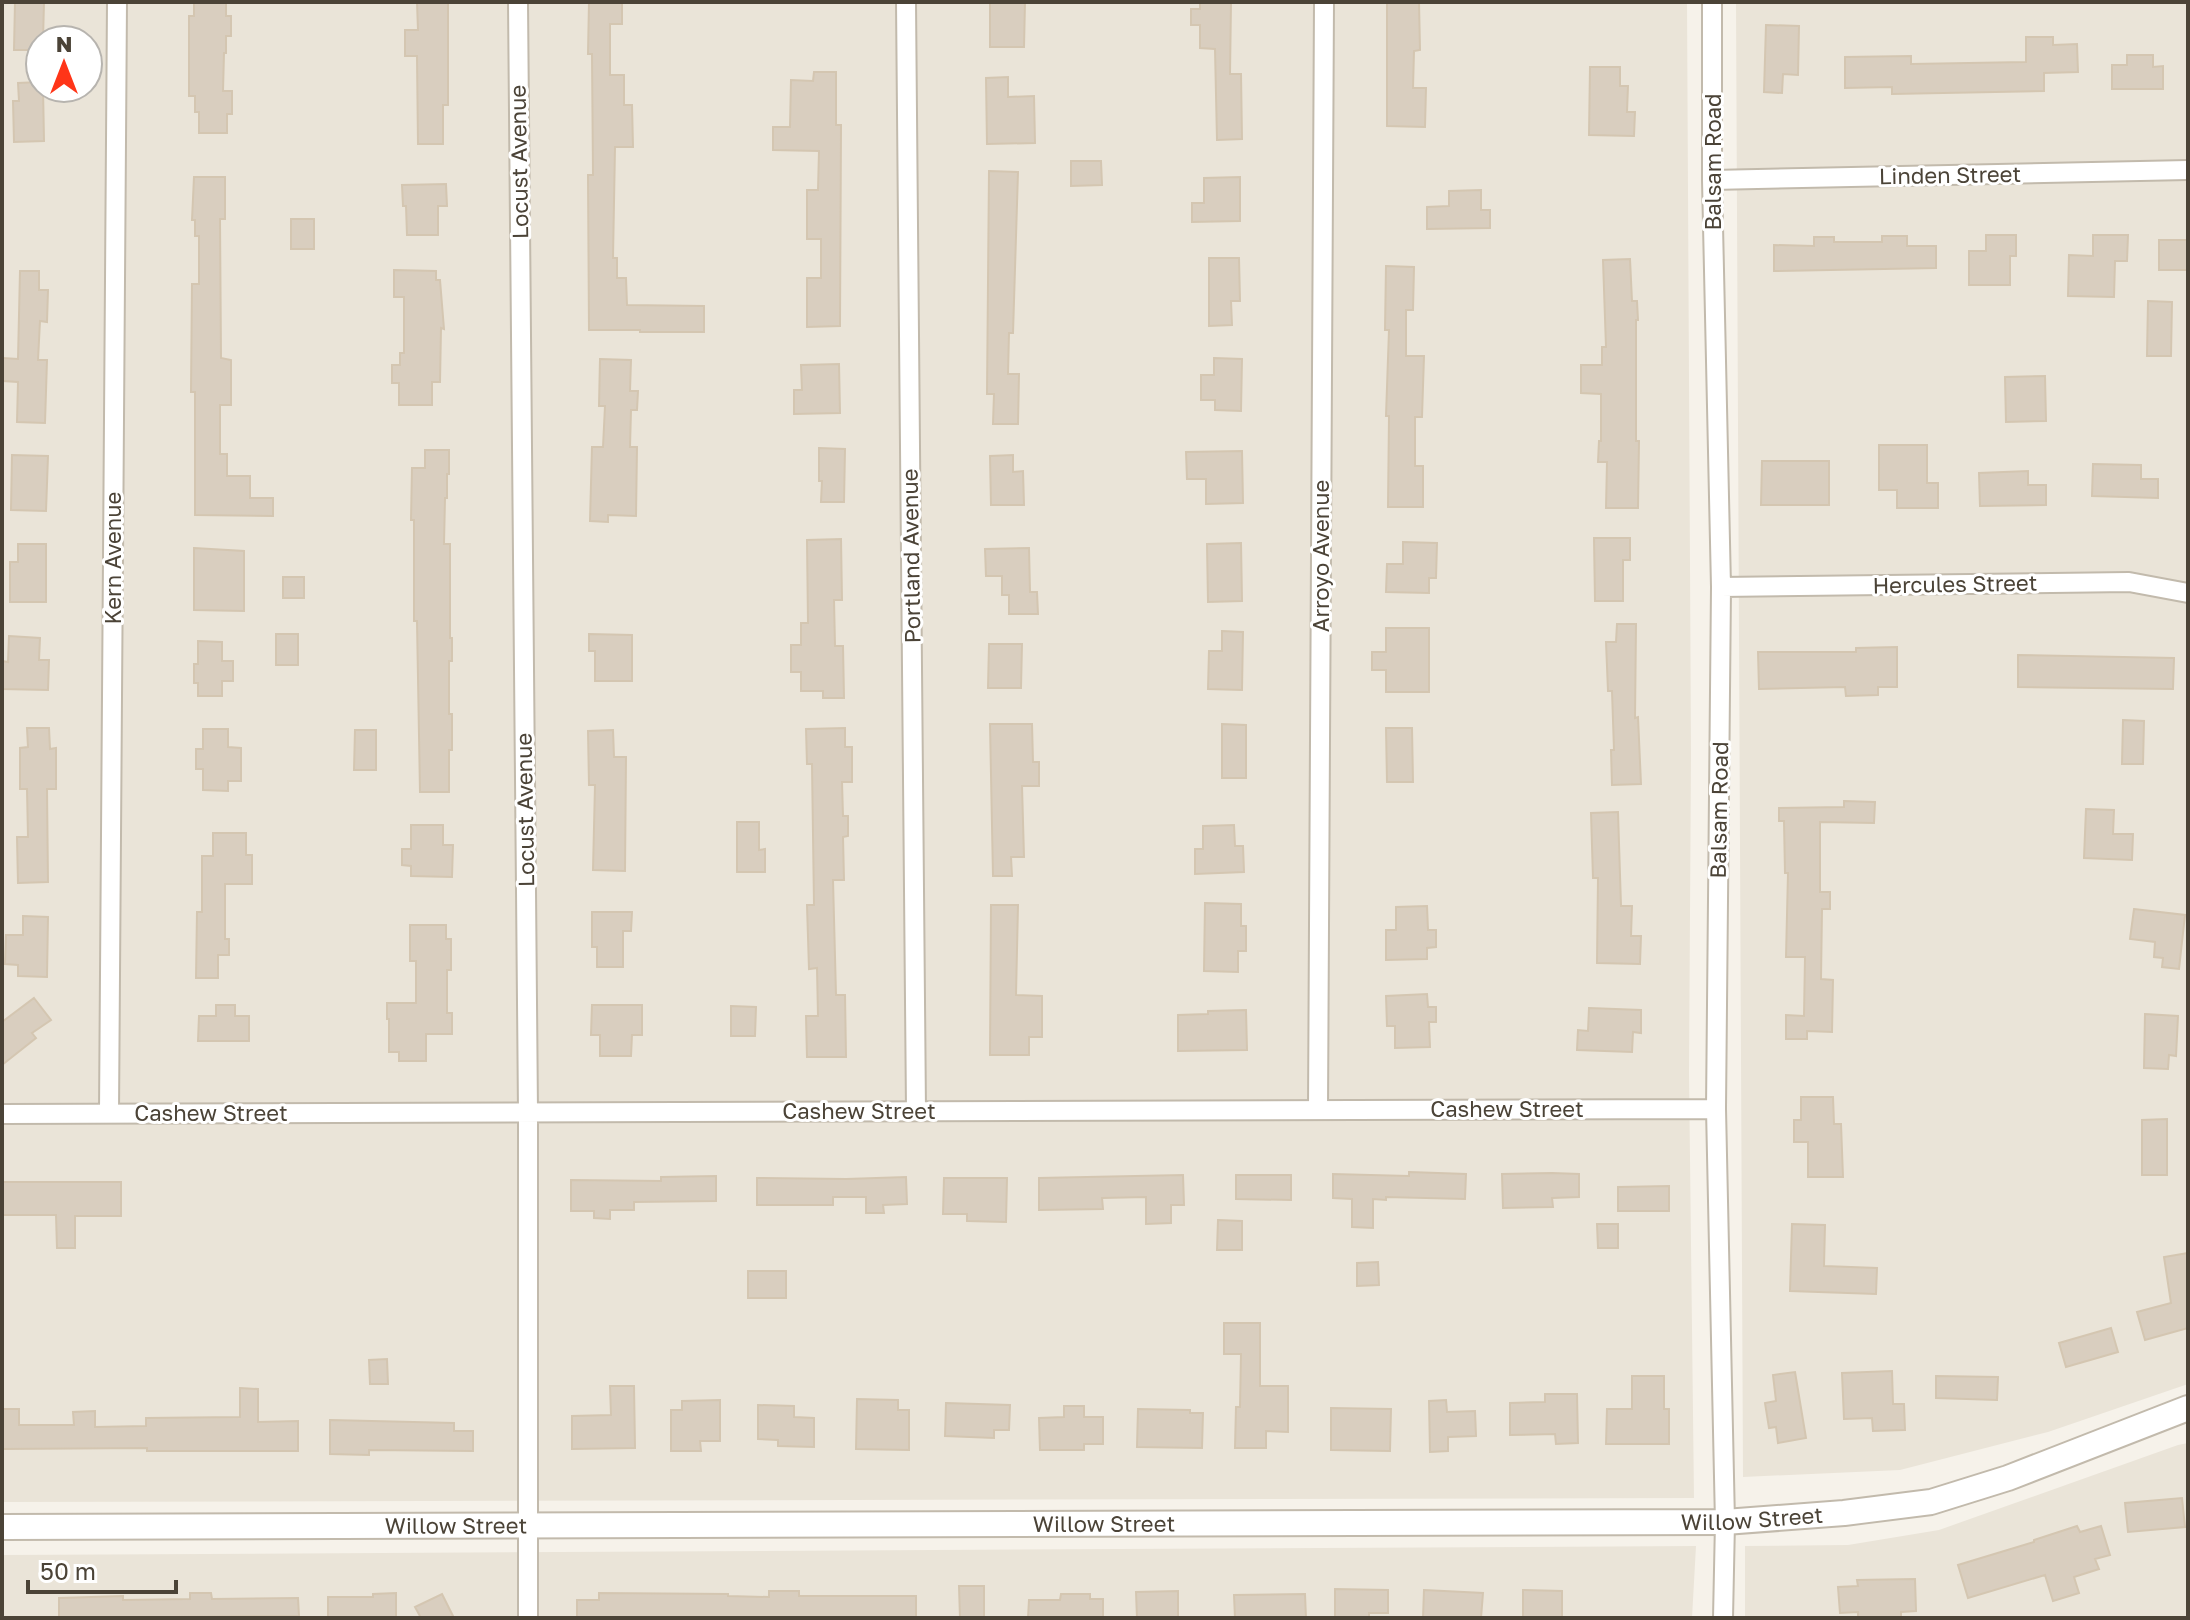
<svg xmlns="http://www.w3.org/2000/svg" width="2190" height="1620" viewBox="0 0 2190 1620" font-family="'Golos Text',sans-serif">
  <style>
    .residential { fill: #eae4d8; fill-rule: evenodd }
    .building { fill: #d9cebf; stroke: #d4c6b1; stroke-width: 2 }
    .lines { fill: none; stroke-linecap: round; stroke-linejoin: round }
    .minor-casing { stroke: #c2baac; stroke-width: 22 }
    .tertiary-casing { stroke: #c2baac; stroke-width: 28 }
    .minor { stroke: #fff; stroke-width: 18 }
    .tertiary { stroke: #fff; stroke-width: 24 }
    .labels { text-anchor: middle; stroke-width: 6; stroke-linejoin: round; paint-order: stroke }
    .street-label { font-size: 22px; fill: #4b4337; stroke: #fff }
  </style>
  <rect width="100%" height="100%" fill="#f6f2ea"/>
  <!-- residential -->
  <path class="residential" d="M2,2h1685l4,753 -2,318 5,425 -1692,4zM40,40h48v48h-48z
    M1736,2h452v1382l-140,48 -148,38 -157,7z
    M2188,1443v175h-443v-72l103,-1 91,-15 239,-85z
    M1696,1546l-4,72h-1690v-63z"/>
  <!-- building -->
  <path class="building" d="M15,2h29l-1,38h-3v10h-26z
    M194,2h32v14h5v20h-5v17h-2l-1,38h9v23h-5v19h-28v-21h-4v-16h-6v-80h5z
    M417,2h31v103h-5v39h-25l-1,-88h-12v-26h13z
    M589,2h33v22h-12v51h14v30h8l1,42h-18l-2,111h4v20h9l1,27 77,1v26h-64v-2h-51l-1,-155h5l-1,-121h-4z
    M990,2h35l-1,45h-34z
    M1200,2h31l-1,72h11l1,65 -25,1 -2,-91 -15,-1v-23h-9v-16h9z
    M1387,2h32l1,48 -6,1 -1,37h13l-1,39 -38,-1z
    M1766,25l33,1 -1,49 -15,-1 -1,19 -18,-1z
    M2026,37h27v8l24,-1 1,28 -34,1v18l-152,3v-7l-47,1v-31l66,-1v8l115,-2z
    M2127,55h26v12l10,-1v23h-51v-24h15z
    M1590,67h30v19h8l-1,26h8l-1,24 -45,-1z
    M814,72h22v53h5l-1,201 -33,1v-49h14v-39h-14v-49h11l1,-39 -46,-1v-23h17l1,-47 22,1z
    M1008,77v20l26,-1 1,47 -48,1 -1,-66z
    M40,82v6h3l1,53 -30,1 -1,-41h6l-1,-18z
    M1071,161h30l1,24 -31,1z
    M989,171l29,1 -5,161h-4l-1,41h11l-1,50h-25l1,-30h-7z
    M194,177h31v42h-5l1,139 10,2v45h-11v49h7v22h23v22h23v18l-78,-1v-123h-4l1,-108h7v-48h-4v-16h-3z
    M1240,177v44l-48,1v-19h12v-25z
    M446,184l1,22h-9v29h-31l-1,-29h-3l-1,-21z
    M1481,190v20h9v18l-63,1v-22l22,-1v-15z
    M291,219h23v30h-23z
    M1986,235h30v21h-6v29h-41v-34h17z
    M2093,235h35l-1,26h-12l-1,36 -46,-1 1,-41 24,1z
    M1882,236h25v10h29v22l-162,3v-26l40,1v-9h20v5h48z
    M2159,240h29v30h-29z
    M1209,258h30l1,43h-9l1,24 -23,1z
    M1630,259l2,42h5l1,19h-2v121h3l-1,67h-32l1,-46h-9l1,-21h2v-47l-20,-1v-28h21v-18h4l-3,-87z
    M1386,266l28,1 -1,43h-7v46h18l-2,61h-7v49h8v41h-35l1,-91h-3l3,-86h-4z
    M394,270l42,1v9h4l4,49 -3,-1 -1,54h-8v23h-33v-22h-7v-18h8v-12h4v-56h-10z
    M20,271h19v19h9l-1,32 -7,-1 -2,39h9l-2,63 -28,-1 1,-40 -15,-1v-23l15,1z
    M2148,301l24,1 -1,54h-24z
    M1214,358l28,1 -1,52 -26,-1v-10h-14v-25h13z
    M600,359l31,1 -1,31h8l-1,19h-6l-1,37h7l-1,69 -28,-1v7l-18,-1 2,-74h11l2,-41h-6z
    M839,364l1,49 -46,1v-24h8l-1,-25z
    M2045,376l1,45 -40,1 -1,-45z
    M1879,445h48v38h11v25h-41v-18h-18z
    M819,448l26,1 -1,53h-23l1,-21h-3z
    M425,450h24v24h-2v24h-2l-1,46h6v94h2v23h-3v53h3v36h-3v42h-29l-3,-171h-3v-101h-3l1,-52h13z
    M1242,451l1,52 -37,1v-25h-19l-1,-27z
    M12,455l36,1 -2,55 -35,-1z
    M1013,455v17l10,-1 1,34h-33l-1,-49z
    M1762,461h67v44h-68z
    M2093,464l48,1v14h17v19l-66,-2z
    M2028,471v14h18v20l-66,1 -1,-33z
    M1594,538h36v22h-7v41h-28z
    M841,539l1,61h-8l1,46h8l1,52h-21v-7h-22v-19h-10v-27h10v-22h7l-1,-83z
    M1403,542l34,1 -1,35h-7v15l-43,-1 1,-28h16z
    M1241,543l1,58 -34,1 -1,-58z
    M18,544h28v58h-36v-40h8z
    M194,548l50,3v60l-50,-1z
    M1029,548l1,44h7l1,22h-29v-19h-7v-19h-16l-1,-27z
    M283,577h21v21h-21z
    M1617,624h19l-1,94 3,-1 3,67 -29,1 -1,-35h3l-2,-59h-4l-2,-49h10z
    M1386,628h43v64h-43v-22h-14v-18h14z
    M1222,631l21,1 -1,58 -34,-1 1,-38h13z
    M276,634h22v31h-22z
    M589,634l43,1v46h-37v-30h-6z
    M9,636l31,2 -1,22h10l-1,30 -46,-1v-28l6,1z
    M198,641l24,1v19h11v20h-11v15h-24v-13h-4v-19h4z
    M989,644h33l-1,44h-33z
    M1897,647v40h-19v8l-32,1 -1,-9 -86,2 -1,-37h98v-4z
    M2018,655l156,3 -1,31 -155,-2z
    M2123,720l21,1 -1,43h-21z
    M990,724h42l1,38h6v24h-17l2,71h-13l1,19h-19z
    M1222,724l24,1v53h-24z
    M27,728h22l1,21 6,-1v41h-9l1,93 -30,1 -1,-46h11l-1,-48h-7v-41l8,-1z
    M845,728v19h7v35h-10l1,34h5v20l-5,1 1,43h-11l3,115h9l1,62h-39l-1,-41h12l-1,-48 -8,1 -2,-64h7l-2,-141h-5l-1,-35z
    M1386,728h26l1,54h-26z
    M203,729h25v18l13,1v33h-13v10l-25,-1v-21h-7v-20h7z
    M355,730h21v40h-22z
    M613,730l1,27h12l-1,114 -32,-1 2,-85h-6l-1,-54z
    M1844,801l31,1 -1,21 -54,-1v70h10v17h-8l-1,70 12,1 -1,52 -25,-1v8h-21v-24l18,1 1,-59h-19l2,-84h-3l-1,-52h-5v-13l65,-1z
    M2086,809l28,1 -1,24h20l-1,26 -48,-2z
    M1618,812l3,94h11l-1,30h10l-1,28 -43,-1 1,-85h-5l-2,-65z
    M737,822h22v28l6,-1v23h-28z
    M411,825h32v20h10l-1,32 -41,-1v-10l-9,-1v-16h9z
    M1234,825l1,21h8l1,26 -49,2v-25h8v-23z
    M213,833h33v22h6v29h-27v55h4v16h-11v23h-22l1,-66h5v-56h11z
    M1205,903l36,1v22h5v25h-8v21l-34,-1z
    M991,905h27l-2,90 26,1v41h-13v18h-39z
    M1427,906l1,24h8v17l-9,1v11l-41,1v-30h10v-23z
    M2134,909l51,6 -6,54 -17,-2 1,-9 -9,-1 1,-15 -25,-3z
    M592,912h40l-1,19h-8v36h-26v-20h-5z
    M23,916l25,1 -1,60 -29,-1v-11l-13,-1 1,-29h17z
    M410,925h36v14h5v31h-4v43h5v21h-26v27h-27v-9h-10v-33h-2v-16h29v-42h-6z
    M1427,994l1,13h8v15h-7l1,25 -35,1v-22h-8l-1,-30z
    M34,998l17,22 -19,13 4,5 -34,27v-43z
    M216,1005h19v11h14v25h-51l1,-25h17z
    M592,1005h50v30h-10l-1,21h-31v-21h-9z
    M731,1006l25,1 -1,29h-24z
    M1589,1008l52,2v23l-8,-1 -1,20 -55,-2 1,-20 10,1z
    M1246,1010l1,40 -69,1v-36l30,-1v-3z
    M2145,1014l33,2 -2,40 -7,-1 -1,14 -24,-1z
    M1801,1097h32l1,27h7l2,53h-35v-35h-14v-22h7z
    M2167,1119v56h-25v-55z
    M1409,1172l57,2 -1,25 -79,-2v3l-13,-1v29l-21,-1v-28l-19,-1v-24l76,2z
    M1552,1173l27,1v23l-27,1 1,9 -50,1 -1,-34z
    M1183,1175l1,30h-13v18l-25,1v-27l-44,1 1,11 -64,1v-32z
    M1236,1175h55v25l-55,-1z
    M716,1176v25l-82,1v8h-24v9l-16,-1v-7h-23v-31l90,1v-4z
    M906,1177l1,27 -24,1 1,8h-18v-16h-33v8h-76v-27l89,1z
    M944,1178h63l-1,44 -39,-1v-7h-24z
    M2,1182h119v34h-46v32h-18l-1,-33h-54z
    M1669,1186v25h-51v-24z
    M1218,1220l24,1v29h-25z
    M1597,1224h21v24h-20z
    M1792,1224l33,1 -1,41 53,2 -1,26 -86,-3z
    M2188,1253v75l-43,12 -8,-28 34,-9 -7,-46z
    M1378,1262l1,23 -22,1v-23z
    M748,1271h38v27h-38z
    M1224,1323h36v63h28v46l-22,-1v17h-31l1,-41h4l1,-53h-17z
    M2111,1328l7,24 -52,15 -7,-24z
    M387,1359l1,25h-18l-1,-24z
    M1892,1371l1,33h11l1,26 -32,1 -1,-13 -28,1 -2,-46z
    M1795,1372l11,66 -28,5 -2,-16 -7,1 -4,-25 11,-2 -3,-26z
    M1632,1376h32v33h5v35h-63l1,-35h25z
    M1936,1376l62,1 -1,23 -61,-2z
    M610,1386h24l1,62 -63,1v-33l39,-1z
    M240,1388l18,1v33l40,-1v30h-151v-3l-145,1v-40h17v16h55l-1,-13 22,-1v16l51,-1v-8l94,-1z
    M1545,1394h32l1,49 -22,1 -1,-10 -45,1v-32l35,-1z
    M857,1399l41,1v10h11v40l-53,-1z
    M720,1400v41h-20l1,10h-30v-41h11v-9z
    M1446,1400l1,12 28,-1 1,25 -28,1v14l-18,1 -1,-51z
    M946,1403l64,2 -1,25h-15v8l-49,-2z
    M758,1405l36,1v11l20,1v29l-36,-1v-6l-20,-1z
    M1064,1406h20v11h19v27h-19v6h-44l-1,-32 25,-1z
    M1331,1408l60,1 -1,42 -59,-1z
    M1138,1409l52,1v3h13l-1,35 -65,-1z
    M330,1420l124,3v8h19v20l-104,-1v5l-39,-1z
    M2182,1498l3,29 -57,5 -3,-29z
    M2077,1526l3,6 21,-6 9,29 -15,4 4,10 -25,8 5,16 -26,8 -8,-26 -77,23 -10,-33 76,-23v-2z
    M1915,1579l1,32 -15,1v6h-43v-6l-18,1 -2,-26 20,-1 -1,-6z
    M959,1586h25v32h-24z
    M1335,1589l53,1v23h-19v5h-34z
    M1424,1590l59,3 -2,25h-58z
    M1523,1590l39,1v27h-39z
    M769,1591h30v5h117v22h-339v-18h22v-7l129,1v2l41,1z
    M1178,1591v27h-41l-1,-26z
    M190,1593h21l1,6 86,-1 1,18 -240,2v-20l64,-2v4l67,-1z
    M396,1593v25h-68v-21h45v-3z
    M442,1594l12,24h-33l-6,-11z
    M1061,1594h29v5h13v19h-75l1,-18h31z
    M1305,1594l1,24h-71l-1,-23z"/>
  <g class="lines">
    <!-- minor casing -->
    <g class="minor-casing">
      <path id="minor" d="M518,2l10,1110v506
        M906,2l10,1109
        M1712,2v178l9,407 -5,522 9,413 -2,96
        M1712,180l476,-10
        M1721,587l408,-5 59,11
        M1318,1110l6,-1108
        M109,1113l8,-1111
        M2,1114l1714,-5"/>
    </g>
    <!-- tertiary casing -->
    <g class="tertiary-casing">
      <g id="tertiary">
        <path id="s1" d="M2,1527l1723,-5 119,-9 87,-11 77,-24 180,-70"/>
      </g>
    </g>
    <!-- minor -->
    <use href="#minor" class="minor"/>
    <!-- tertiary -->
    <use href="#tertiary" class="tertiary"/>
  </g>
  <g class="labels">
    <!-- street labels -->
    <g class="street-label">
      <text transform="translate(519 162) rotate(-91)" y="8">Locust Avenue</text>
      <text transform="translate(1713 162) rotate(-90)" y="8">Balsam Road</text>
      <text transform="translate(1950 175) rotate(-1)" y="8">Linden Street</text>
      <text transform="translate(911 556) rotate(-91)" y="8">Portland Avenue</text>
      <text transform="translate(1321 556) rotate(-90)" y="8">Arroyo Avenue</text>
      <text transform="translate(113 558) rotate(-90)" y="8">Kern Avenue</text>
      <text transform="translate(1955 584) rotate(-1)" y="8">Hercules Street</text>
      <text transform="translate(525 810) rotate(-91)" y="8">Locust Avenue</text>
      <text transform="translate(1719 810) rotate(-89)" y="8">Balsam Road</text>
      <text x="1507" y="1117">Cashew Street</text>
      <text x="859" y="1119">Cashew Street</text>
      <text x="211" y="1121">Cashew Street</text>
      <text dy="8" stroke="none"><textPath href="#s1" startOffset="1750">Willow Street</textPath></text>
      <text dy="8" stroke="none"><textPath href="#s1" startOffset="1102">Willow Street</textPath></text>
      <text dy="8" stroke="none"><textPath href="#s1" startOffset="454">Willow Street</textPath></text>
    </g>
  </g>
  <!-- border -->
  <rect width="2190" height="1620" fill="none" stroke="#4b4337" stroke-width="8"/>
  <!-- north arrow -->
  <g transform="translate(64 64)"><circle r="38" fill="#ffffff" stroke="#b7b4af" stroke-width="2"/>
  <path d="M0-6L14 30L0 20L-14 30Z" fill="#ff3518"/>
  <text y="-12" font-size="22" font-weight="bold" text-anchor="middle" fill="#4b4337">N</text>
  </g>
  <!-- scale -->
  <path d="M28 1580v12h148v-12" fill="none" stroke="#4b4337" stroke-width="4"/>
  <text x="40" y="1580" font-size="24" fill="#4b4337" stroke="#ffffff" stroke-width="6" paint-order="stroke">50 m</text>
</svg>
